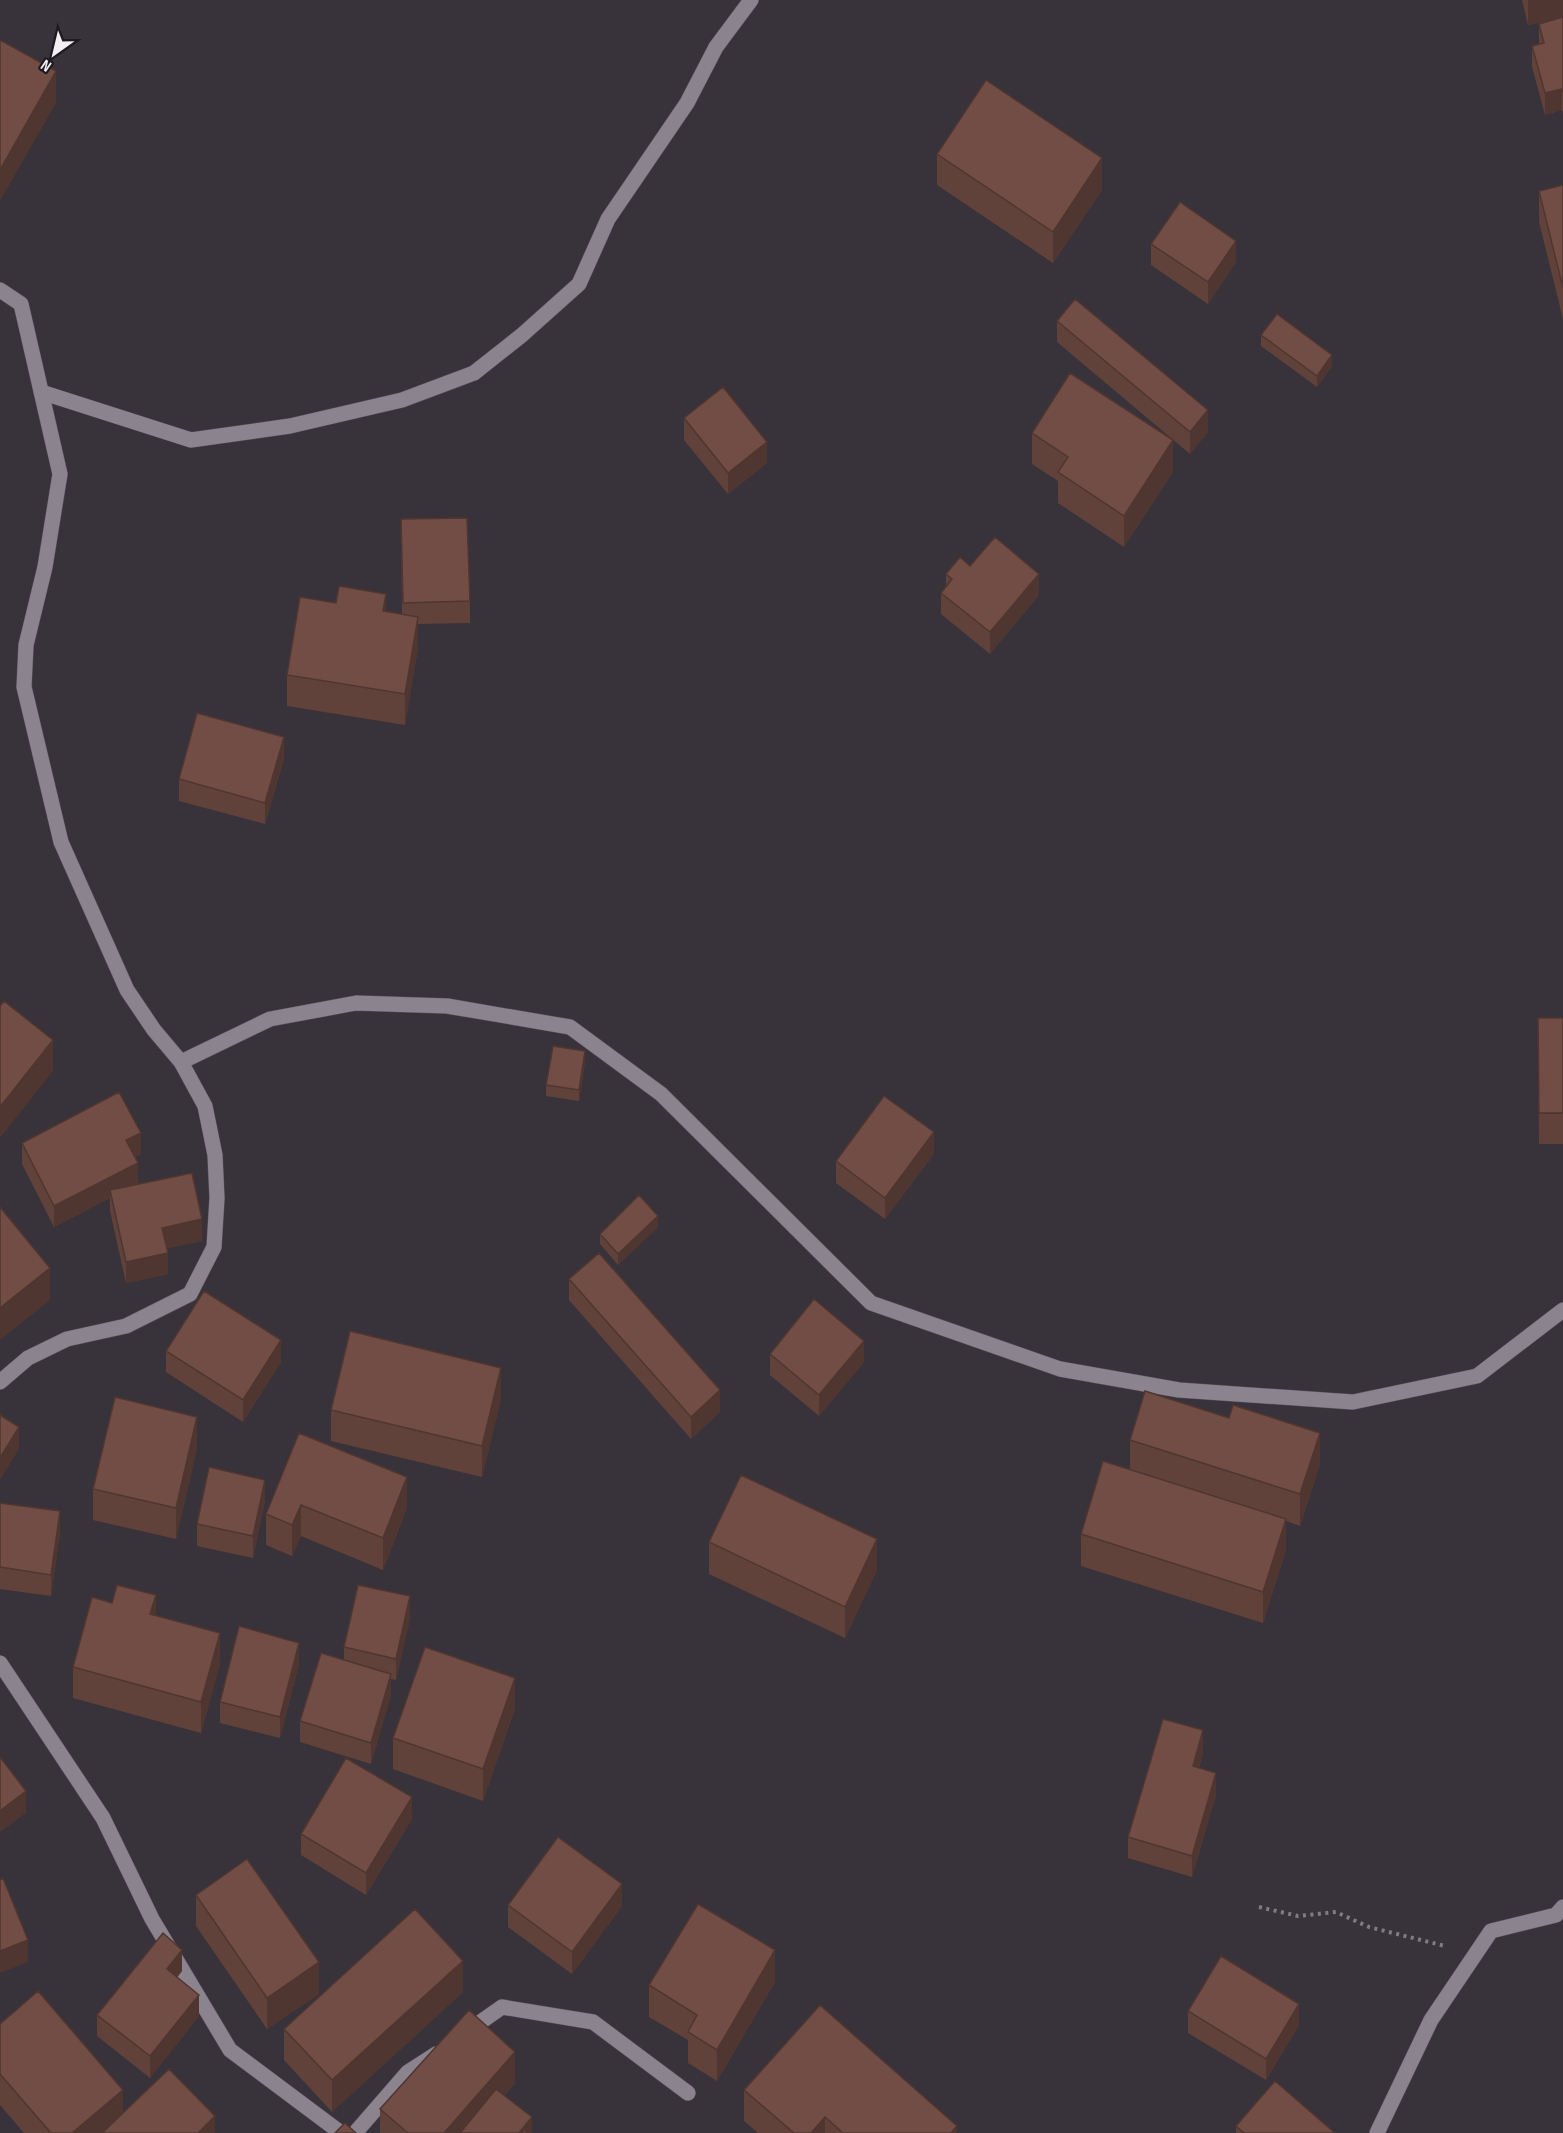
<svg xmlns="http://www.w3.org/2000/svg" width="1563" height="2133" viewBox="0 0 1563 2133" font-family="'Sofia Sans Condensed',sans-serif">
  <style>
    .lines { fill: none; stroke-linecap: round; stroke-linejoin: round }
    .street-casing { stroke: #565058; stroke-width: 16 }
    .path { stroke: #817b83; stroke-width: 4; stroke-dasharray: 3 4.5; stroke-linecap: butt }
    .street { stroke: #8b838d; stroke-width: 15 }
    .wall { fill: #61423b }
    .shaded-wall { fill: #4f3630 }
    .building { fill: #714d45; stroke: #4f3630; stroke-width: 1.5 }
  </style>
  <rect width="100%" height="100%" fill="#38323a"/>
  <g class="lines">
    <!-- street casing -->
    <g class="street-casing">
      <path id="street" d="M0,290l21,14 39,170 -15,93 -19,78 -2,42 37,155 66,148 27,40 27,32 24,44 10,49 2,43 -3,49 -24,47 -64,32 -59,13 -39,19 -28,24
        M41,392l150,48 99,-14 112,-26 72,-27 48,-38 57,-51 29,-65 79,-116 29,-56 35,-47
        M181,1062l89,-43 86,-16 91,3 123,21 91,67 210,209 189,66 119,21 174,12 124,-26 86,-66
        M0,1663l103,155 49,101 78,131 111,83
        M465,2033l37,-26 91,15 95,71
        M355,2133l53,-61 28,-18
        M1377,2133l54,-113 60,-89 65,-16 7,-8"/>
    </g>
    <!-- path -->
    <path class="path" d="M1259,1907l39,9 38,-4 33,15 76,19"/>
    <!-- street -->
    <use href="#street" class="street"/>
  </g>
  <!-- wall -->
  <path class="wall" d="M1522,0h41v113l-1,-3 -17,5 -13,-48v-21l7,-2v-20l11,-3 -22,4z
    M937,154l165,36 -49,73 -116,-78z
    M1563,185v134l-24,-97v-31z
    M1151,244l85,18 -28,42 -57,-39z
    M1057,321l151,111 -18,22 -133,-112z
    M1261,335l71,31 -15,21 -56,-41z
    M684,418l83,45 -39,31 -44,-54z
    M1032,433l141,39 -49,75 -66,-44v-22l-26,-17z
    M401,519l69,82v22l-52,1v24l-13,77 -118,-19v-31l99,-64 16,3z
    M970,566l69,29 -49,59 -49,-40v-21l5,-6v-13z
    M284,759l-19,65 -86,-23v-22z
    M1538,1018h25v126h-24z
    M585,1062l-6,39 -33,-5v-11z
    M22,1143l119,11 -6,3 3,27 64,57 -35,7 1,26 -42,9 -16,-72v-13l-56,29 -32,-63z
    M934,1154l-49,65 -49,-36v-22z
    M658,1227l-40,38 -18,-21v-10z
    M569,1279l151,133 -29,27 -122,-139z
    M166,1351l115,11 -38,60 -77,-50z
    M770,1354l94,8 -45,54 -49,-41z
    M501,1399l-19,78 -151,-36v-31z
    M299,1433l108,75 -24,62 -82,-34 -9,20 -26,-11v-31z
    M1130,1440l190,24 -20,62 -14,-5v29l-23,73 -182,-57v-32l49,-65z
    M197,1449l-21,90 -83,-19v-31z
    M265,1501l-12,57 -56,-12v-22z
    M0,1503l60,30 -9,63 -51,-7z
    M709,1542l168,28 -32,68 -136,-64z
    M156,1616l64,48 -19,69 -128,-35v-31z
    M410,1618l-14,62 -5,-1v16l-20,69 -71,-22v-21l44,-61v-13z
    M299,1664l-19,74 -60,-15v-21z
    M515,1709l-32,92 -90,-32v-31z
    M1203,1752l-4,16 17,27 -24,82 -64,-19v-21z
    M412,1819l-46,76 -65,-40v-21z
    M196,1895l123,99 -52,35 -71,-103z
    M508,1905l114,1 -50,68 -64,-47z
    M182,1971l-5,6 22,39 -49,62 -53,-42v-21z
    M775,1982l-58,99 -29,-18v-23l-39,-23v-32z
    M463,1992l-131,120 -48,-52v-31z
    M1188,2011l111,14 -33,55 -78,-47z
    M0,2024l123,89 92,20h-191l-24,-28z
    M515,2083l-11,13 28,37h-152v-24z
    M744,2090l213,43h-199l-14,-12z
    M1236,2126l99,7h-99z"/>
  <!-- shaded-wall -->
  <path class="shaded-wall" d="M1528,0h35v18l-35,7z
    M56,71v32l-56,98v-31z
    M1562,89v21l-17,5v-22z
    M1102,158v32l-49,73v-31z
    M1236,241v21l-28,42v-22z
    M1332,355v11l-15,21v-11z
    M1208,410v22l-18,22v-22z
    M1173,440v32l-49,75v-31z
    M767,442v21l-39,31v-21z
    M1039,574v21l-49,59v-22z
    M386,594v31l-3,-14z
    M418,617v31l-13,77v-31z
    M284,737v22l-19,65v-21z
    M53,1040v31l-53,67v-31z
    M585,1051v11l-6,39v-11z
    M934,1132v22l-49,65v-21z
    M141,1133v21l-15,8v-22z
    M138,1163v21l-28,6v8l-56,29v-21z
    M658,1216v11l-40,38v-11z
    M202,1219v22l-40,8v-21z
    M168,1253v21l-42,9v-21z
    M50,1268v32l-50,40v-32z
    M281,1340v22l-38,60v-22z
    M864,1341v21l-45,54v-21z
    M501,1368v31l-19,78v-31z
    M720,1390v22l-29,27v-22z
    M197,1417v32l-21,90v-31z
    M19,1427v22l-19,31v-22z
    M1320,1433v31l-20,62v-32z
    M407,1477v31l-24,62v-32z
    M265,1480v21l-12,57v-22z
    M301,1505v31l-9,20v-31z
    M60,1511v22l-9,63v-21z
    M1286,1519v31l-23,73v-31z
    M877,1539v31l-32,68v-31z
    M156,1595v32l-6,-13z
    M410,1596v22l-14,62v-21z
    M220,1633v31l-19,69v-31z
    M299,1643v21l-19,74v-21z
    M391,1674v21l-20,69v-21z
    M515,1678v31l-32,92v-32z
    M1203,1730v22l-10,36v-22z
    M1216,1773v22l-24,82v-21z
    M26,1791v22l-26,19v-21z
    M412,1797v22l-46,76v-22z
    M622,1884v22l-50,68v-22z
    M28,1940v22l-28,11v-22z
    M182,1950v21l-15,19v-21z
    M775,1950v32l-58,99v-31z
    M463,1961v31l-131,120v-32z
    M319,1962v32l-52,35v-31z
    M199,1995v21l-49,62v-22z
    M1299,2004v21l-33,55v-21z
    M515,2052v31l-44,50h-27z
    M123,2090v32l-13,11h-38z
    M215,2116v17h-17z
    M532,2117v16h-13z
    M825,2117v16h-14z
    M957,2126v7h-6z"/>
  <!-- building -->
  <path class="building" d="M1563,17v75l-1,-3 -17,4 -13,-47 12,-3 -5,-19z
    M0,40l56,31 -56,99z
    M986,80l116,78 -49,74 -116,-78z
    M1563,185v103l-24,-97z
    M1180,202l56,39 -28,41 -57,-38z
    M1075,299l133,111 -18,22 -133,-111z
    M1277,314l55,41 -15,21 -56,-41z
    M1070,373l103,67 -49,76 -66,-44 10,-15 -36,-24z
    M723,387l44,55 -39,31 -44,-55z
    M467,518l3,83 -67,2 -2,-84z
    M995,537l44,37 -49,58 -49,-39 11,-14 -6,-5 14,-17 10,9z
    M339,586l47,8 -3,17 35,6 -13,77 -118,-19 13,-78 36,6z
    M197,713l87,24 -19,66 -86,-24z
    M4,1001l49,39 -53,67v-101z
    M1538,1018h25v95h-24z
    M553,1046l32,5 -6,39 -33,-5z
    M119,1092l22,41 -15,7 12,23 -84,43 -32,-63z
    M884,1096l50,36 -49,66 -49,-37z
    M192,1173l10,46 -40,9 6,25 -42,9 -16,-72z
    M639,1195l19,21 -40,38 -18,-20z
    M0,1207l50,61 -50,40z
    M599,1253l121,137 -29,27 -122,-138z
    M204,1291l77,49 -38,60 -77,-49z
    M814,1299l50,42 -45,54 -49,-41z
    M350,1331l151,37 -19,78 -151,-36z
    M1145,1391l84,27 4,-13 87,28 -20,61 -170,-54z
    M115,1397l82,20 -21,91 -83,-19z
    M0,1415l19,12 -19,31z
    M299,1433l108,44 -24,61 -82,-33 -9,20 -26,-11z
    M1103,1461l183,58 -23,73 -182,-58z
    M209,1467l56,13 -12,56 -56,-12z
    M741,1475l136,64 -32,68 -136,-65z
    M0,1503l60,8 -9,64 -51,-8z
    M117,1585l39,10 -6,19 70,19 -19,69 -128,-35 19,-70 20,6z
    M358,1585l52,11 -14,63 -52,-12z
    M239,1626l60,17 -19,74 -60,-15z
    M425,1647l90,31 -32,91 -90,-31z
    M321,1653l70,21 -20,69 -71,-22z
    M1163,1719l40,11 -10,36 23,7 -24,83 -64,-19z
    M0,1757l26,34 -26,20z
    M346,1758l66,39 -46,76 -65,-39z
    M558,1837l64,47 -50,68 -64,-47z
    M247,1859l72,103 -52,36 -71,-103z
    M3,1878l25,62 -28,11v-71z
    M698,1904l77,46 -58,100 -29,-18 9,-17 -48,-30z
    M415,1909l48,52 -131,119 -48,-51z
    M163,1933l19,17 -15,19 32,26 -49,61 -53,-41z
    M1221,1956l78,48 -33,55 -78,-48z
    M38,1991l85,99 -51,43h-21l-51,-59v-50z
    M820,2005l137,121 -6,7h-108l-18,-16 -14,16h-17l-50,-43z
    M469,2010l46,42 -71,81h-36l-28,-24z
    M169,2069l46,47 -17,17h-96z
    M1275,2081l60,52h-91l-8,-7z
    M496,2089l36,28 -13,16h-59z
    M345,2123l11,10h-21z
    M524,2130l5,3h-8z"/>
  <!-- north arrow -->
  <g transform="translate(54 54) rotate(214)" stroke="#1e1b1f" stroke-width="4.5" paint-order="stroke">
  <path d="M0-4.5L10 22L0 15L-10 22Z" fill="#f2eef4"/>
  <text y="-9" font-size="16" font-weight="bold" text-anchor="middle" fill="#f2eef4">N</text>
  </g>
</svg>
